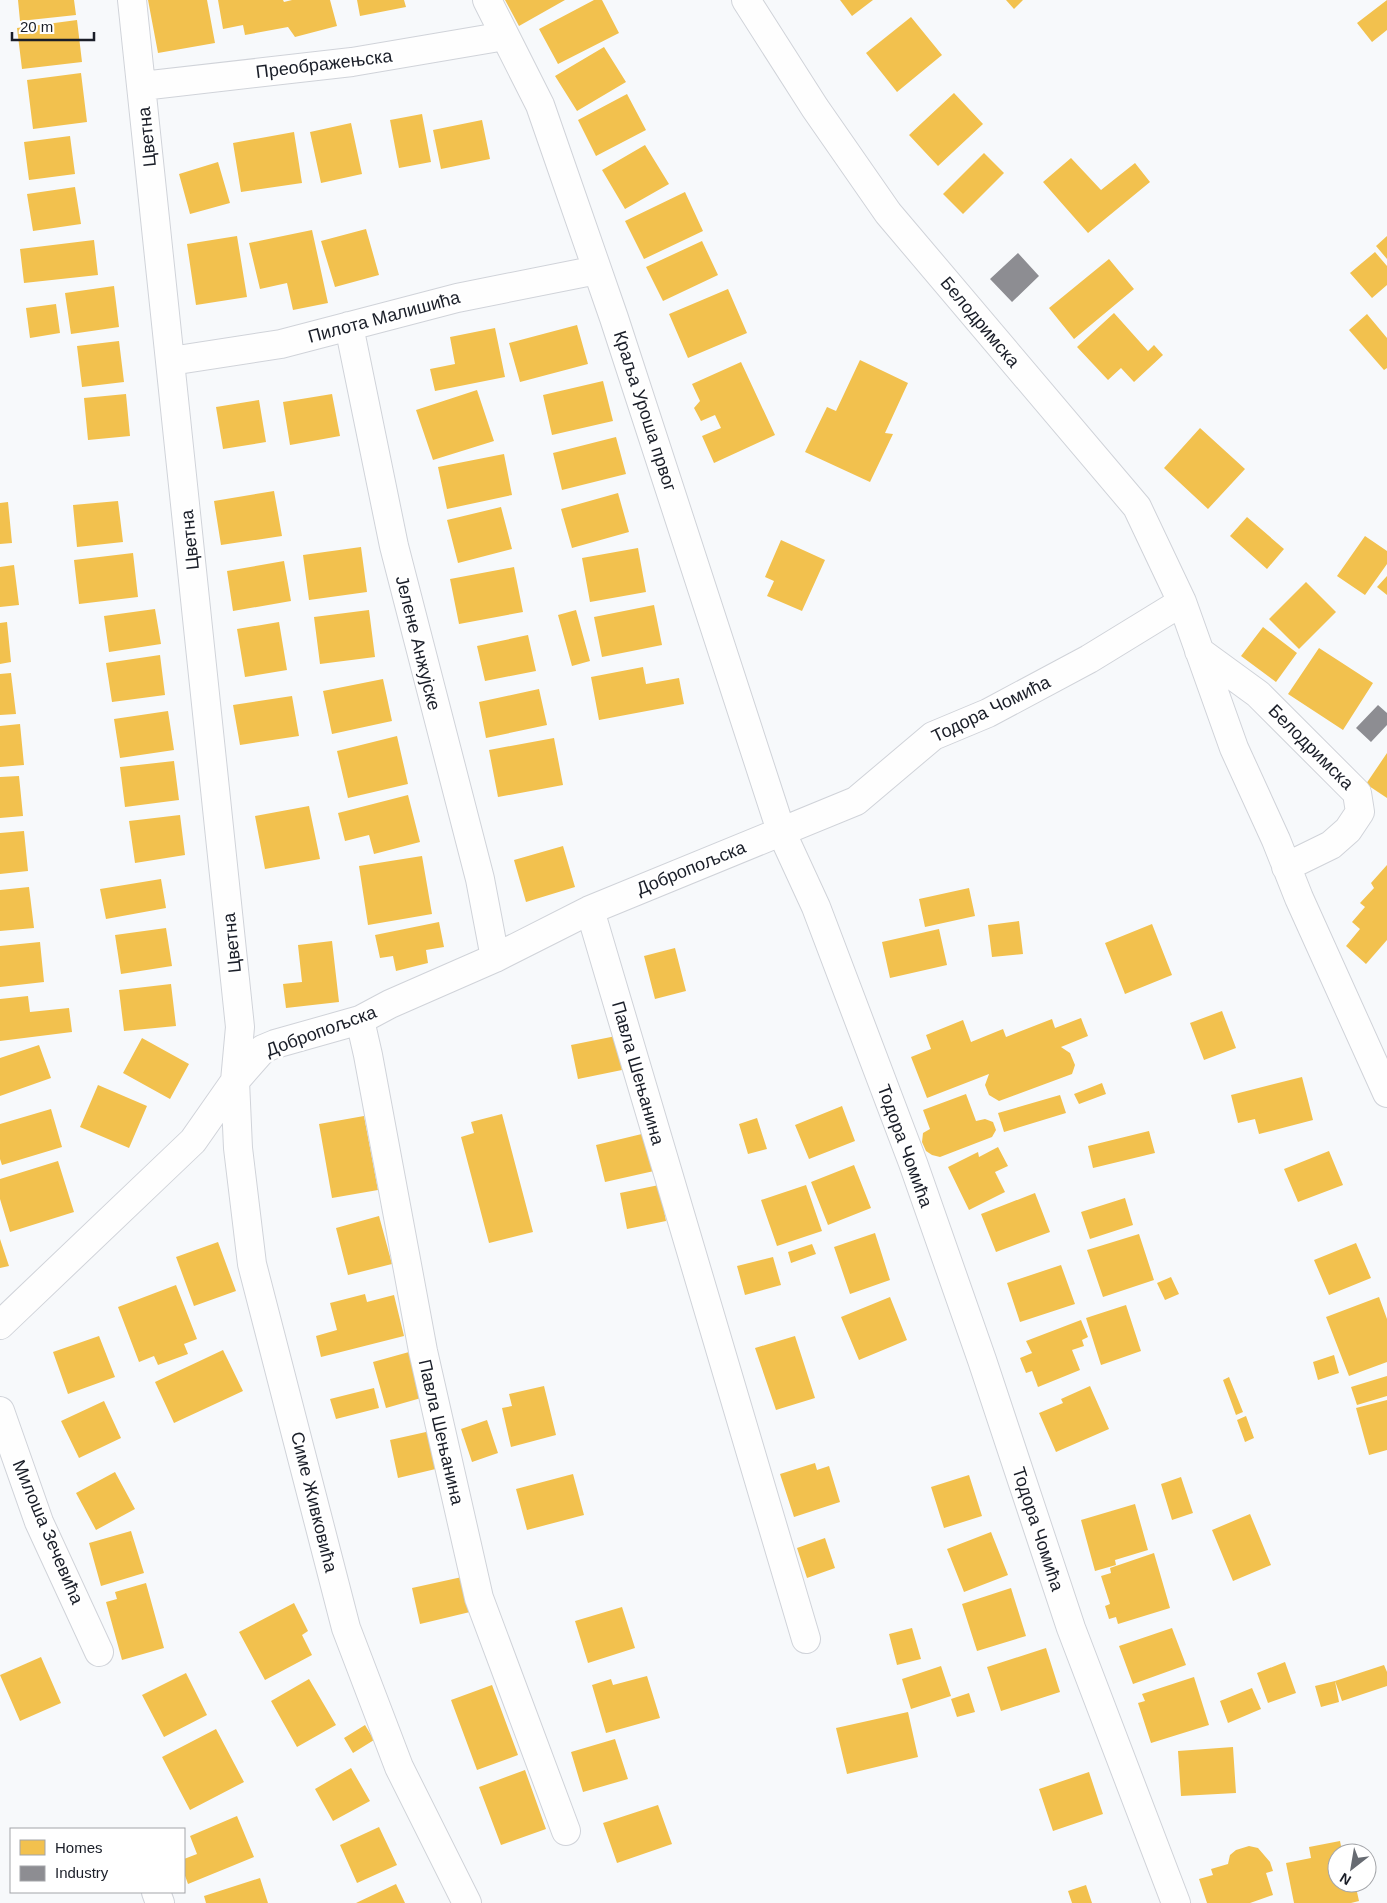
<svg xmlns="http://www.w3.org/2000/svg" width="1387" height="1903" viewBox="0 0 1387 1903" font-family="Helvetica,sans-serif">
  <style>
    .homes { fill: #f2c14e }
    .industry { fill: #8d8d92 }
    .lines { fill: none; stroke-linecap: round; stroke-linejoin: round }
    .street-casing { stroke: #d0d3d9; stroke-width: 30 }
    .street { stroke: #fefefe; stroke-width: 28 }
    .labels { text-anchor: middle; stroke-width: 5; stroke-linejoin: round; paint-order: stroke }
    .street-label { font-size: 18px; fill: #1a1e28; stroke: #fff }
  </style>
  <rect width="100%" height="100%" fill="#f7f9fb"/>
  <!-- homes -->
  <path class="homes" d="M18,0h56l2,15 -56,6z
    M148,0h59l8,43 -57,10z
    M218,0h65l1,2 8,-2h38l7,26 -42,11 -7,-10 -43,8 -2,-10 -20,4z
    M357,0h47l2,7 -46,9z
    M505,0h60l-46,26z
    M594,0h8l17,33 -61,31 -19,-35z
    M840,0h33l-21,16z
    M1006,0h17l-9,9z
    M1387,0v30l-15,12 -15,-19z
    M911,17l31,38 -45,37 -31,-39z
    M77,20l5,42 -60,7 -5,-41z
    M604,47l22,35 -49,29 -22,-35z
    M81,73l6,49 -54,7 -6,-49z
    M954,93l29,31 -45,42 -29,-31z
    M627,94l19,36 -50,26 -18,-36z
    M422,114l9,48 -32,6 -9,-48z
    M482,120l8,39 -49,10 -8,-39z
    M351,123l11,51 -41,9 -11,-51z
    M294,132l8,51 -61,9 -8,-49z
    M70,136l5,38 -46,6 -5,-38z
    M645,145l24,39 -44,25 -23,-39z
    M984,153l20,20 -41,41 -20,-20z
    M1071,158l30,32 34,-27 15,19 -62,51 -45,-51z
    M218,162l12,41 -40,11 -11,-40z
    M75,187l6,37 -48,7 -6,-37z
    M685,192l18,39 -59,28 -19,-38z
    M366,229l13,46 -44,12 -14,-46z
    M312,230l16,73 -35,7 -6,-27 -27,6 -11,-46z
    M237,236l10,61 -51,8 -9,-61z
    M1387,236v23l-11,-13z
    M94,240l4,35 -74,8 -4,-34z
    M702,241l16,34 -55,26 -17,-34z
    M1375,252l12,14v19l-15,13 -22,-25z
    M1109,259l25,30 -60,50 -25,-31z
    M114,286l5,41 -48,7 -6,-41z
    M728,289l19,44 -59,25 -19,-44z
    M56,304l4,29 -30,5 -4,-30z
    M1114,313l34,38 6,-6 9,10 -29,27 -13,-14 -13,12 -31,-33z
    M1367,314l20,24v30l-3,2 -35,-40z
    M577,325l11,39 -68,18 -11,-39z
    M495,328l10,49 -70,14 -5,-22 25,-5 -5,-27z
    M119,341l5,41 -42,5 -5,-41z
    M860,360l48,23 -23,50 8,1 -23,48 -65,-30 22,-45 9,4z
    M741,362l34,73 -61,28 -12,-27 19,-8 -6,-13 -14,6 -7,-13 6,-7 -8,-17z
    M603,381l10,40 -61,14 -9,-40z
    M477,390l17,51 -61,19 -17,-50z
    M126,394l4,42 -42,4 -4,-42z
    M332,394l8,42 -50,9 -7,-43z
    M259,400l7,42 -43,7 -7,-42z
    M1200,428l45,41 -37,40 -44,-41z
    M616,437l10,37 -64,16 -9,-37z
    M504,454l8,41 -65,14 -9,-42z
    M274,491l8,45 -61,9 -7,-44z
    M618,493l11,39 -57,16 -11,-39z
    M118,501l5,41 -46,5 -4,-42z
    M8,502l4,41 -12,1v-41z
    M501,507l11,42 -54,14 -11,-43z
    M1247,517l37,32 -17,20 -37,-33z
    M1365,536l22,15v13l-22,31 -28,-19z
    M781,540l44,20 -23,51 -35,-15 7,-15 -9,-4z
    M361,547l6,45 -58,8 -6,-45z
    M638,548l8,44 -56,10 -8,-44z
    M133,553l5,44 -59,7 -5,-44z
    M284,561l7,40 -58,10 -6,-40z
    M14,565l5,40 -19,2v-40z
    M514,567l9,45 -64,12 -9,-45z
    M1387,576v19l-10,-8z
    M1306,582l30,30 -37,37 -30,-30z
    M654,605l8,40 -60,12 -8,-40z
    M155,609l6,35 -52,8 -5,-36z
    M369,610l6,47 -55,7 -6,-47z
    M576,610l14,51 -18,5 -14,-51z
    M7,622l4,40 -11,2v-41z
    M279,622l8,48 -42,7 -8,-48z
    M1263,627l34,26 -21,29 -35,-26z
    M528,635l8,36 -51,10 -8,-35z
    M1319,648l54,35 -30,47 -55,-36z
    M160,655l5,40 -53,7 -6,-39z
    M643,667l3,17 33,-6 5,26 -85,16 -8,-43z
    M11,673l5,41 -16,1v-41z
    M383,679l9,42 -60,13 -9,-43z
    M539,689l8,36 -61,13 -7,-36z
    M292,696l7,40 -59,9 -7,-40z
    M168,711l6,39 -54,8 -6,-39z
    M20,724l4,41 -24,2v-41z
    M397,736l11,48 -60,14 -11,-47z
    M554,738l9,47 -65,12 -9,-47z
    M1387,753v45l-21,-14z
    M174,761l5,39 -54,7 -5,-40z
    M19,776l4,40 -23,2v-41z
    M408,795l12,47 -46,12 -5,-19 -24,6 -7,-28z
    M309,806l11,53 -55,10 -10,-53z
    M180,815l5,40 -50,8 -6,-42z
    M24,831l4,40 -28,3v-41z
    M563,846l12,41 -49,15 -12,-42z
    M422,856l10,58 -64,11 -9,-59z
    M1387,865v75l-21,24 -20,-18 14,-17 -8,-7 13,-15 -5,-4 14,-15 -3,-5z
    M161,879l5,29 -60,11 -6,-30z
    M29,887l5,41 -34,3v-41z
    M969,888l6,28 -50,11 -6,-28z
    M1019,921l4,33 -31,3 -4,-32z
    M439,922l5,25 -18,3 2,13 -32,8 -3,-15 -13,2 -5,-23z
    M1152,924l20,51 -47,19 -20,-51z
    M166,928l6,38 -51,8 -6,-39z
    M939,929l8,36 -57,13 -8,-36z
    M332,941l7,61 -53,6 -3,-24 19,-2 -4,-37z
    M40,942l4,40 -44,5v-41z
    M675,948l11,43 -31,8 -11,-43z
    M171,984l5,42 -52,5 -5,-41z
    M28,996l2,16 39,-4 3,24 -72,9v-42z
    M1222,1011l14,37 -32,12 -14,-37z
    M1081,1018l7,18 -27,11 9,6 5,12 -3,9 -73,27 -10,-6 -4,-10 4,-11 -62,24 -16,-41 20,-8 -5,-14 37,-15 8,22 32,-13 3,8 46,-18 3,9z
    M616,1036l6,34 -44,9 -7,-34z
    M142,1038l47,26 -19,35 -47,-26z
    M39,1045l12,33 -51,18v-38z
    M1302,1077l11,43 -54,14 -4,-15 -17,4 -7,-28z
    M1102,1083l4,11 -27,10 -5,-10z
    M98,1085l49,21 -18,42 -49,-21z
    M966,1094l10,27 9,-2 8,3 3,8 -4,7 -52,20 -8,-2 -6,-4 -4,-9 1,-9 7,-4 -7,-19z
    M1060,1095l6,18 -62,19 -6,-19z
    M842,1106l13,35 -46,18 -14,-34z
    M51,1109l11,38 -60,18 -2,-6v-35z
    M502,1114l31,118 -44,11 -28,-106 13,-4 -3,-11z
    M364,1116l14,74 -46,8 -13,-74z
    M757,1118l10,31 -19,5 -9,-30z
    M1149,1131l6,22 -62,15 -5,-22z
    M646,1133l8,38 -49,11 -9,-37z
    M998,1147l10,19 -13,6 10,20 -36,18 -21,-43 30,-15 1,5z
    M1329,1151l14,34 -45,17 -14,-33z
    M58,1161l16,51 -64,20 -10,-33v-20z
    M854,1165l17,43 -43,17 -17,-43z
    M659,1185l7,36 -39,8 -7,-36z
    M806,1185l16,46 -45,15 -16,-46z
    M1035,1193l15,39 -54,20 -15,-38z
    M1125,1198l8,27 -43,14 -9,-27z
    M379,1216l13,48 -44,11 -12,-47z
    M875,1233l15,47 -40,14 -16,-47z
    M1139,1234l15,46 -51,17 -16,-47z
    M0,1239l9,27 -9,2z
    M218,1242l18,49 -42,15 -18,-49z
    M1356,1243l15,35 -42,17 -15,-35z
    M812,1244l4,10 -25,9 -3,-11z
    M773,1257l8,28 -36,10 -8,-29z
    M1061,1265l14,39 -55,18 -13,-39z
    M1171,1277l8,17 -14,6 -8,-17z
    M176,1285l21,54 -13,5 4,10 -30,11 -4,-9 -15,6 -21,-55z
    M365,1294l2,8 27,-7 10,41 -83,21 -5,-21 21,-6 -7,-27z
    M890,1297l17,43 -48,20 -18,-43z
    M1379,1297l8,22v43l-38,14 -23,-59z
    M1126,1305l15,46 -40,14 -15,-47z
    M1081,1320l7,17 -6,3 2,6 -12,4 8,20 -42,17 -6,-16 -6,2 -6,-15 12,-5 -6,-12z
    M99,1336l16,41 -47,17 -15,-42z
    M795,1336l20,62 -39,12 -21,-62z
    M223,1350l20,41 -69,32 -19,-41z
    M409,1352l12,46 -35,10 -13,-46z
    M1334,1355l5,18 -21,7 -5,-18z
    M1387,1376v20l-30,9 -6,-18z
    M1229,1377l14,35 -7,3 -13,-35z
    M544,1386l12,49 -45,12 -9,-39 10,-2 -3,-12z
    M1090,1386l19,43 -53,23 -17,-39 24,-10 -2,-4z
    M374,1388l5,20 -43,11 -6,-20z
    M1387,1400v50l-18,5 -13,-47z
    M104,1401l17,37 -42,20 -18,-37z
    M1246,1416l8,22 -9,4 -8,-22z
    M487,1420l11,33 -26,9 -11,-33z
    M435,1430l9,37 -46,11 -8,-38z
    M815,1463l2,7 12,-4 11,36 -46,15 -14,-43z
    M115,1472l20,37 -39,21 -20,-37z
    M573,1474l11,41 -57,15 -11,-41z
    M969,1475l13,41 -38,12 -13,-41z
    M1181,1477l12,36 -21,7 -11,-36z
    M1135,1504l13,46 -33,10 1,5 -21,6 -14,-51z
    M1250,1514l21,51 -38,16 -21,-51z
    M131,1531l13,42 -43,13 -12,-43z
    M991,1532l17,43 -44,17 -17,-43z
    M825,1538l10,30 -28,10 -10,-30z
    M1154,1553l16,55 -52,16 -2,-7 -7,2 -4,-13 5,-2 -9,-28 10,-3 -1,-5z
    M462,1577l8,35 -50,12 -8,-36z
    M146,1583l18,65 -42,12 -16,-58 11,-3 -2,-7z
    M1011,1588l15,48 -49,15 -15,-47z
    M294,1603l14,28 -6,4 10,20 -47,25 -26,-48z
    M622,1607l13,41 -47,15 -13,-42z
    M912,1628l9,31 -24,6 -8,-31z
    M1172,1628l14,37 -53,19 -14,-38z
    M1046,1648l14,44 -59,19 -14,-44z
    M41,1657l20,46 -41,18 -20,-46z
    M1285,1662l11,31 -28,10 -11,-30z
    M1384,1665l3,7v14l-45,15 -7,-20z
    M941,1666l10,30 -40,13 -9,-30z
    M186,1673l21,42 -43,22 -22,-42z
    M647,1676l13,42 -54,15 -14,-48 19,-6 2,6z
    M1194,1677l15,48 -58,18 -13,-40 7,-2 -3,-7z
    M309,1679l27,46 -39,22 -26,-46z
    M1335,1681l4,21 -18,5 -6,-21z
    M492,1685l26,70 -41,15 -26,-70z
    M1252,1688l9,21 -33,14 -8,-22z
    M969,1693l6,19 -18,5 -6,-18z
    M908,1712l10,45 -71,17 -11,-46z
    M365,1725l9,15 -21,13 -9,-15z
    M216,1729l28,53 -54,28 -28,-53z
    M615,1739l13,40 -45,13 -12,-40z
    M1233,1747l3,46 -55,3 -3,-45z
    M351,1768l19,33 -37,20 -18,-32z
    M525,1770l21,59 -45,16 -22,-58z
    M1089,1772l14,42 -50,17 -14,-42z
    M658,1805l14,39 -55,19 -14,-40z
    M237,1816l17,41 -66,27 -4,-11v-14l13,-5 -7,-18z
    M379,1827l18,38 -40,18 -17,-38z
    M1340,1841l2,10 6,-2 1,4h-12v30h18l4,18 -8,2h-57l-8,-40 25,-5 -2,-11z
    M1249,1846l9,2 12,14 3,9 -7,2 7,22 -23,8h-43l-8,-24 14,-4 -2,-6 17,-5 2,-9 6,-5z
    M260,1878l8,25h-62l-2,-7z
    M396,1884l9,19h-49z
    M1086,1885l6,18h-20l-4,-12z"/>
  <!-- industry -->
  <path class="industry" d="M1018,253l21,23 -27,26 -22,-23z
    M1378,705l9,8v12l-16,17 -15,-14z"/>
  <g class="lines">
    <!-- street casing -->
    <g class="street-casing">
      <path id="street" d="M132,0l108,1027 -5,54 3,67 14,116 94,364 53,139 68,136
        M487,0l53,105 74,213 167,513 35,76 97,256 69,197 89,268 105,275
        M746,0l69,108 73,105 249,294 45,95 52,146 42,92 23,58 88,195
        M142,86l210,-24 153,-26
        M349,326l45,220 86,333 15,79
        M171,361l110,-17 176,-46 140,-28
        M1199,651l59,43 99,99 3,19 -12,18 -17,15 -45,22
        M590,910l216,729
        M360,1020l8,35 55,296 56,247 87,233
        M0,1325l193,-184 42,-60 28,-32 12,-5 85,-24 30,-16 105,-46 95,-48 266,-109 77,-65 55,-23 101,-54 93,-57
        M0,1411l39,111 60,130
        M156,1892l4,11"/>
    </g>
    <!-- street -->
    <use href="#street" class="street"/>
  </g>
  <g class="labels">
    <!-- street labels -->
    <g class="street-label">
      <text transform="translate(324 64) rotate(-7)" y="6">Преображењска</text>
      <text transform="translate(147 137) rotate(-96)" y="6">Цветна</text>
      <text transform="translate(384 317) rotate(-15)" y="6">Пилота Малишића</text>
      <text transform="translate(980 322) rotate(50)" y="6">Белодримска</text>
      <text transform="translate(645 411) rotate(72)" y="6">Краља Уроша првог</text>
      <text transform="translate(190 540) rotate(-96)" y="6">Цветна</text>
      <text transform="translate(418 643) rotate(76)" y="6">Јелене Анжујске</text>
      <text transform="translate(991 709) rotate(-26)" y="6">Тодора Чомића</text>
      <text transform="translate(1311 747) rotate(45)" y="6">Белодримска</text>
      <text transform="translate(691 868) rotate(-22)" y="6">Добропољска</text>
      <text transform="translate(232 943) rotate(-96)" y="6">Цветна</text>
      <text transform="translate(321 1031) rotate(-20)" y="6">Добропољска</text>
      <text transform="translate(638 1073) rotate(74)" y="6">Павла Шењанина</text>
      <text transform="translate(905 1146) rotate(70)" y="6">Тодора Чомића</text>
      <text transform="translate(441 1432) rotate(77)" y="6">Павла Шењанина</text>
      <text transform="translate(314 1502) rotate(76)" y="6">Симе Живковића</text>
      <text transform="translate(1038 1529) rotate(72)" y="6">Тодора Чомића</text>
      <text transform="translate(48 1532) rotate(67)" y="6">Милоша Зечевића</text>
    </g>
  </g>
  <!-- legend -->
  <rect x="10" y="1828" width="175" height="65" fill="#ffffff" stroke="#a3a5a9"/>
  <rect x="20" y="1840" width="25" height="15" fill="#f2c14e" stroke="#a3a5a9"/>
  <text x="55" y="1853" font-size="15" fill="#1a1e28">Homes</text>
  <rect x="20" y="1866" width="25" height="15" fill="#8d8d92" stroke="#a3a5a9"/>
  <text x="55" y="1878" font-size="15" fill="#1a1e28">Industry</text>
  <!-- north arrow -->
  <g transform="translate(1352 1868) rotate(211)"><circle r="24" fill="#ffffff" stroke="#a3a5a9"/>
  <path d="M0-4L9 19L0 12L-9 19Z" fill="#676b72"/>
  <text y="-8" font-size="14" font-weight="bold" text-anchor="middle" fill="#1a1e28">N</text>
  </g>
  <!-- scale -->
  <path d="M12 32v8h82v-8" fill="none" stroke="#1a1e28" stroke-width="2.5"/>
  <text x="20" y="32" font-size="15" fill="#1a1e28" stroke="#ffffff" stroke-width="4" paint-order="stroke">20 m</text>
</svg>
